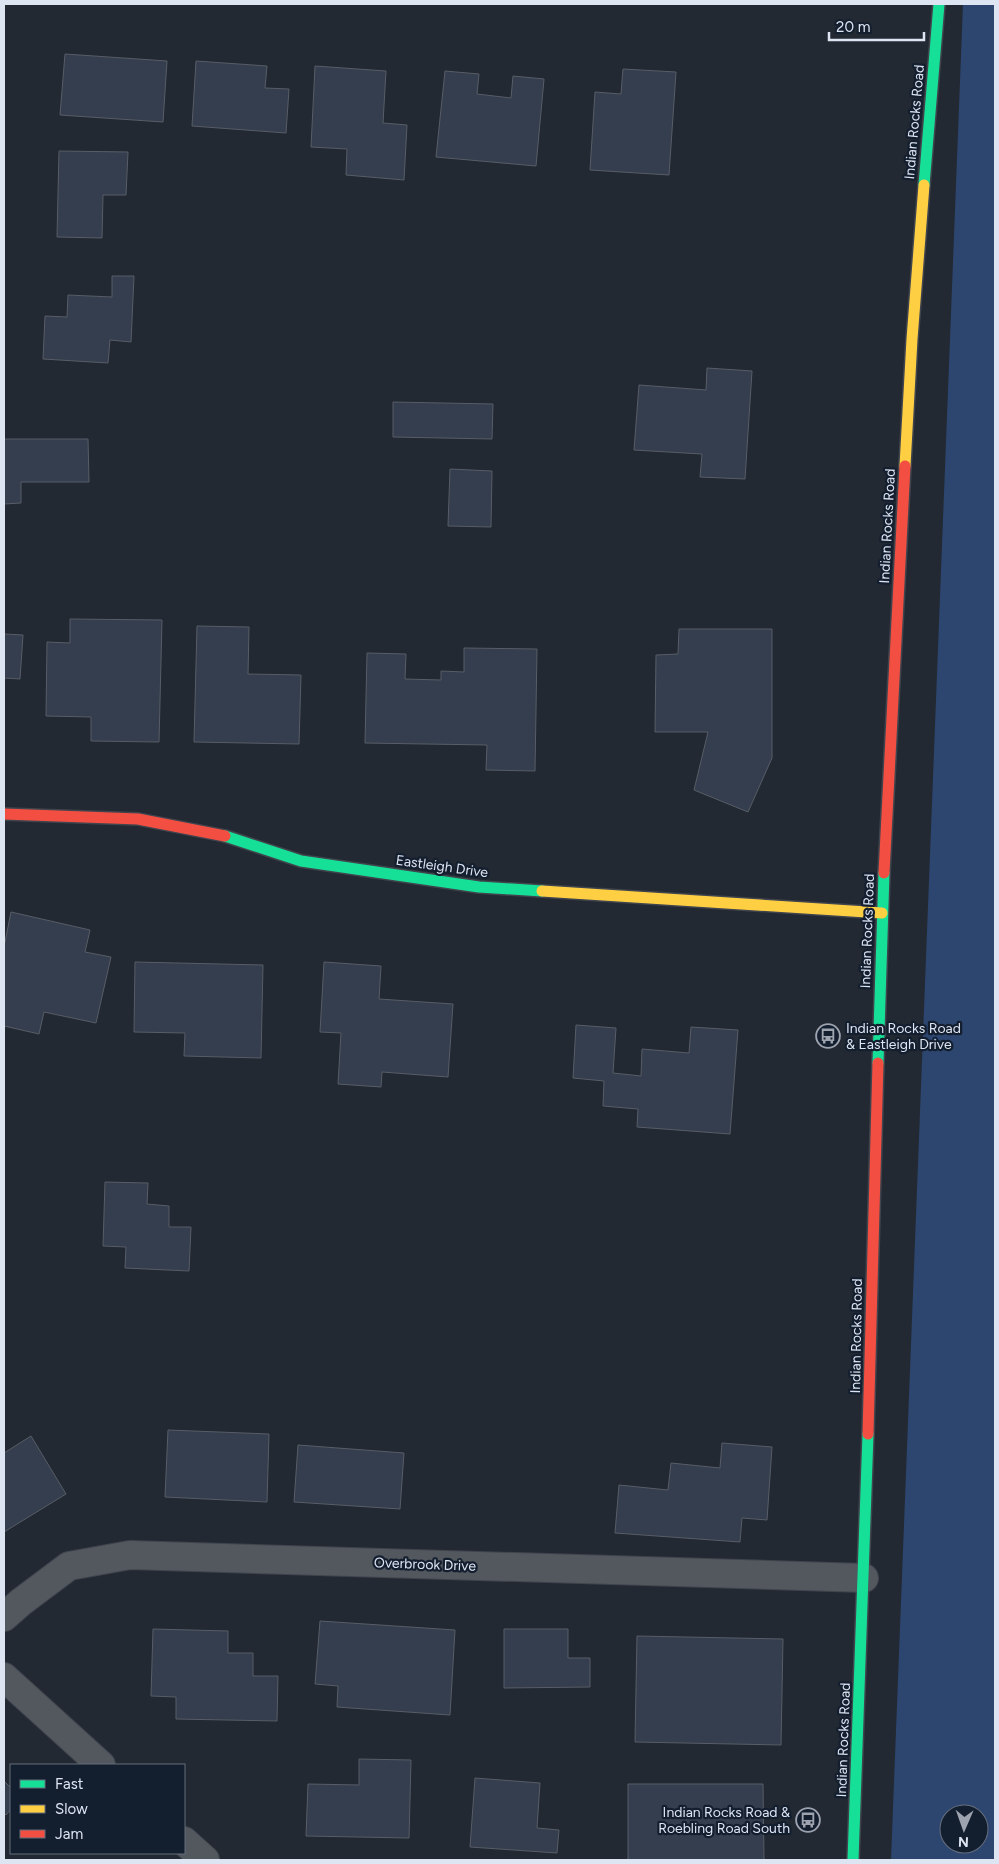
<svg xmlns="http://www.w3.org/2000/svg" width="999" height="1864" viewBox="0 0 999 1864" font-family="Figtree,sans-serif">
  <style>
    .green { fill: #2d4670; fill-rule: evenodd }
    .building { fill: #353e4e; stroke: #585d66 }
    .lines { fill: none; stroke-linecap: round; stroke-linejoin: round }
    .street-casing { stroke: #40444d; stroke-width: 30 }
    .fast-casing { stroke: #40444d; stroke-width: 14 }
    .slow-casing { stroke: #40444d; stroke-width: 14 }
    .jam-casing { stroke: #40444d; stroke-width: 14 }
    .street { stroke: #53575e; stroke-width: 28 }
    .fast { stroke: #16e098; stroke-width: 11 }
    .slow { stroke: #ffcf43; stroke-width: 11 }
    .jam { stroke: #f24e42; stroke-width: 11 }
    .labels { text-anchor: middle; stroke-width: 4.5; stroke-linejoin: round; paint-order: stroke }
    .street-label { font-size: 14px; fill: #dee5f2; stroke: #131e2f }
    .poi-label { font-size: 14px; fill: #dee5f2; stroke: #131e2f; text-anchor: start }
  </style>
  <rect width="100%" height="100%" fill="#232933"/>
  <!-- green -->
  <path class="green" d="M963,4h32v1856h-104zM949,1814h30v30h-30z"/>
  <!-- building -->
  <path class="building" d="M65,54l102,7 -4,61 -103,-7z
    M196,61l71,5 -2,22 24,1 -3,44 -94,-7z
    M315,66l71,5 -3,52 24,2 -3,55 -58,-5 1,-26 -36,-2z
    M623,69l53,3 -7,103 -79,-5 5,-78 26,2z
    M445,71l34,3 -2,20 34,4 2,-22 31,3 -8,87 -100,-9z
    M59,151l69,1 -2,43h-23l-1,43 -45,-1z
    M112,276h22l-3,66 -21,-2 -2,23 -65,-4 2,-43 22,1 1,-22 44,2z
    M707,368l45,3 -7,108 -45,-2 2,-23 -68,-4 5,-65 67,5z
    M393,402l100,2 -1,35 -99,-2z
    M4,439h84l1,43h-68v21l-17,1z
    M450,469l42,2 -1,56 -43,-1z
    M70,619l92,1 -3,122 -68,-1v-24l-45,-1 1,-74 23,1z
    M197,626l52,1 -1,47 53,1 -2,69 -105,-2z
    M679,629h93v129l-24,54 -54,-22 14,-58h-53l1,-77 22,-1z
    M4,634l19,1 -3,44 -16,-1z
    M464,648l73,1 -2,122 -49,-1 1,-25 -122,-2 2,-90 39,1 -1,25 36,1v-9l23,1z
    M11,912l79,18 -5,22 26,5 -15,66 -52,-11 -5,22 -35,-8v-79z
    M135,962l128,3 -2,93 -77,-2 1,-23 -51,-1z
    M324,962l57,4 -2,33 74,5 -5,73 -66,-5 -1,15 -43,-3 3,-51 -21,-1z
    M576,1025l40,3 -3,45 28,3 1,-27 47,4 2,-26 47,3 -8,104 -93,-7 1,-18 -35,-3 1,-25 -31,-3z
    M105,1182l43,1 -1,21 22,2v21h22l-2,44 -64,-3 1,-21 -23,-1z
    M168,1430l101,4 -2,68 -102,-5z
    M31,1436l35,58 -62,38v-79z
    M722,1443l50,4 -5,73 -25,-2 -2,24 -125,-9 4,-48 49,5 3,-27 49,5z
    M298,1445l106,8 -4,56 -106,-7z
    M320,1621l135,9 -5,85 -113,-8 1,-21 -23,-2z
    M153,1629l75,2v22h25v23h25l-1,45 -101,-2v-22l-25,-1z
    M504,1629h64v29h22v29l-86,1z
    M637,1636l146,3 -2,106 -146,-3z
    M359,1759l52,1 -2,78 -103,-2 2,-52 51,1z
    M475,1778l65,5 -3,45 22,2 -2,23 -87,-6z
    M4,1781l7,7v21l-5,6 -2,-2z
    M628,1784h135l1,76h-136z"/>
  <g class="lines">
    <!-- street casing -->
    <g class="street-casing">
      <path id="street" d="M4,1617l17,-15 48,-36 61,-11 734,23
        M4,1677l97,88
        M184,1841l21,19"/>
    </g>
    <!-- fast casing -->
    <g class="fast-casing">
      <path id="fast" d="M924,185l15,-181
        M225,836l76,25 178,26 63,4
        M878,1063l6,-190
        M853,1860l15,-426"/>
    </g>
    <!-- slow casing -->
    <g class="slow-casing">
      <path id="slow" d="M905,466l7,-127 12,-154
        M542,891l340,22"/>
    </g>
    <!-- jam casing -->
    <g class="jam-casing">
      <path id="jam" d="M4,814l134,5 87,17
        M884,873l21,-407
        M868,1434l10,-371"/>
    </g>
    <!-- street -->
    <use href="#street" class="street"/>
    <!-- fast -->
    <use href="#fast" class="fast"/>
    <!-- slow -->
    <use href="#slow" class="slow"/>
    <!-- jam -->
    <use href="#jam" class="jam"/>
  </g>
  <!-- icons -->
  <defs>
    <g id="bus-ring" transform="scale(1.25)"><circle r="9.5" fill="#131e2f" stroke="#9da3af" stroke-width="1.5"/><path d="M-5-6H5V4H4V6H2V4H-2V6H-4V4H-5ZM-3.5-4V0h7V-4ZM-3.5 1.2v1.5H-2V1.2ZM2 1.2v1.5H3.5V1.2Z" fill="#9da3af"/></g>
  </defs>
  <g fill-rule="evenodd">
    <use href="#bus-ring" x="828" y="1036"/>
    <use href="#bus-ring" x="808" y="1820"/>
  </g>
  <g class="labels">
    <!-- street labels -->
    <g class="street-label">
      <text transform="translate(914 122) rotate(-85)" y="5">Indian Rocks Road</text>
      <text transform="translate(887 526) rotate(-87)" y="5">Indian Rocks Road</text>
      <text transform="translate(442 866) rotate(8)" y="5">Eastleigh Drive</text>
      <text transform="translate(867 931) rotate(-88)" y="5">Indian Rocks Road</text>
      <text transform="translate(856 1336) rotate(-89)" y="5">Indian Rocks Road</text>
      <text transform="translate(425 1564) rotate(2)" y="5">Overbrook Drive</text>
      <text transform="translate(843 1740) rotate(-88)" y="5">Indian Rocks Road</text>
    </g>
    <!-- poi labels -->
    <g class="poi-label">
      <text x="846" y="1033">Indian Rocks Road<tspan x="846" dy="16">&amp; Eastleigh Drive</tspan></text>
      <text x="790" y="1817" text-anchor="end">Indian Rocks Road &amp;<tspan x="790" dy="16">Roebling Road South</tspan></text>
    </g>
  </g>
  <!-- border -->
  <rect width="999" height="1864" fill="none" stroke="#dee5f2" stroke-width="10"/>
  <!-- legend -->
  <rect x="10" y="1764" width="175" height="90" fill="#131e2f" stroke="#646e7d"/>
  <rect x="20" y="1780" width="25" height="8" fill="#16e098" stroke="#646e7d"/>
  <text x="55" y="1789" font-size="15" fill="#dee5f2">Fast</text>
  <rect x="20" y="1805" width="25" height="8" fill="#ffcf43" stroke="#646e7d"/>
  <text x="55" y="1814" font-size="15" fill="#dee5f2">Slow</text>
  <rect x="20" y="1830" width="25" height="8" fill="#f24e42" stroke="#646e7d"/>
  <text x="55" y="1839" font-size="15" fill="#dee5f2">Jam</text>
  <!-- north arrow -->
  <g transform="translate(964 1829) rotate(182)"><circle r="24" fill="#131e2f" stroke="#646e7d"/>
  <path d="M0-4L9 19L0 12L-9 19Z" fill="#9da3af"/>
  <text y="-8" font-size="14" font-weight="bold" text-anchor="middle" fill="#dee5f2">N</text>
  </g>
  <!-- scale -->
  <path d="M829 32v8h95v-8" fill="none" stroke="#dee5f2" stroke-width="2.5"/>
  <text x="836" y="32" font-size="15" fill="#dee5f2" stroke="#131e2f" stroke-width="4" paint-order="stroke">20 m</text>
</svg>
